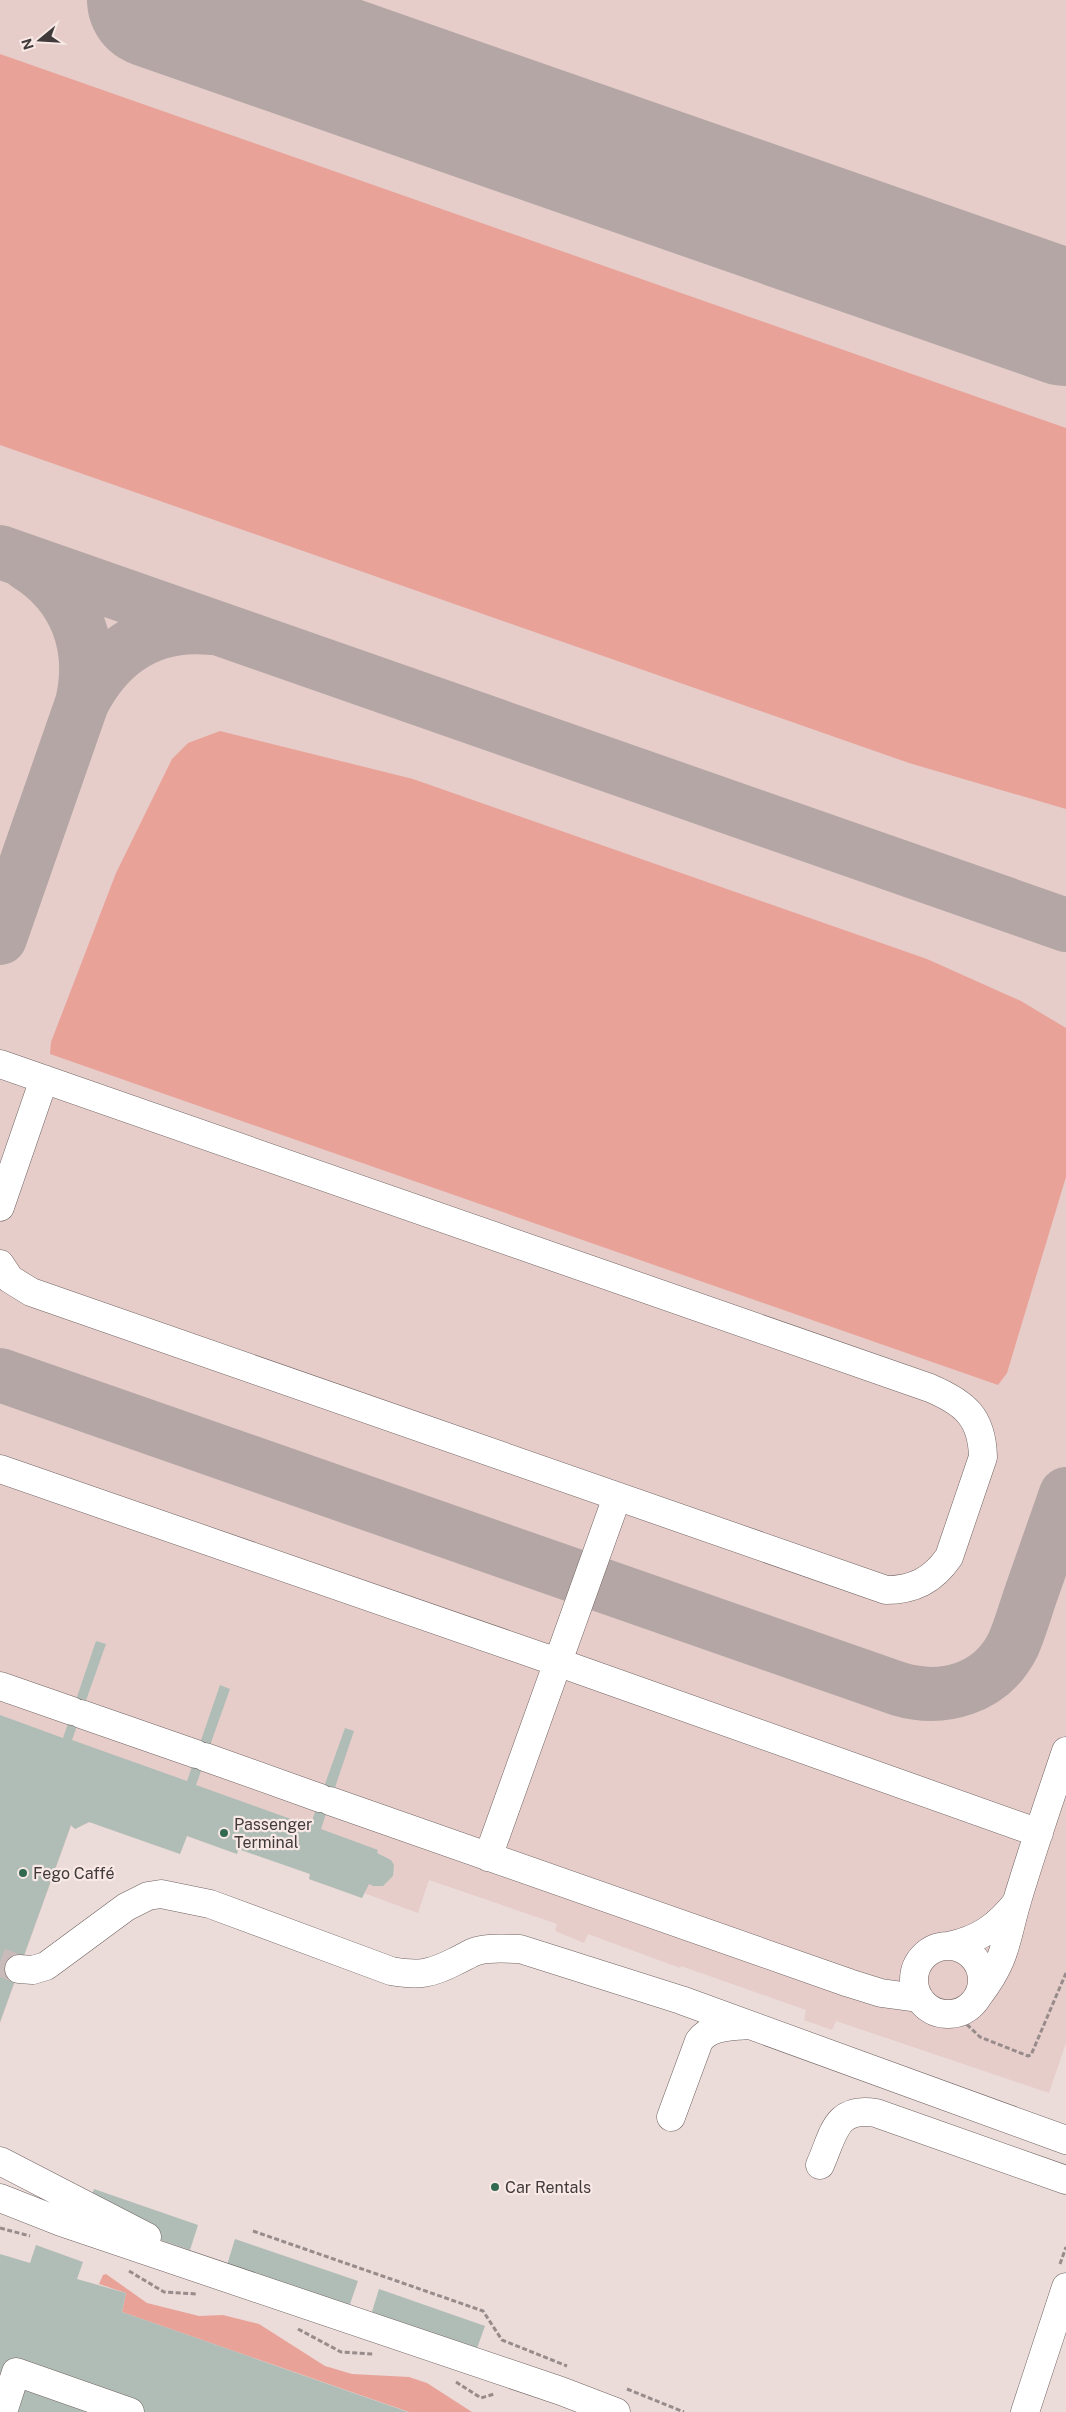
<svg xmlns="http://www.w3.org/2000/svg" width="1066" height="2412" viewBox="0 0 1066 2412" font-family="'Public Sans',sans-serif">
  <style>
    .built { fill: #e6cdca }
    .green { fill: #e9a298 }
    .lines { fill: none; stroke-linecap: round; stroke-linejoin: round }
    .taxiway { stroke: #b3a6a4; stroke-width: 54 }
    .runway { stroke: #b3a6a4; stroke-width: 136 }
    .building { fill: #afbdb6 }
    .minor-tunnel { stroke: #c9bbb9; stroke-width: 28; stroke-dasharray: 28 14; stroke-linecap: butt }
    .minor-casing { stroke: #706361; stroke-width: 29 }
    .path { stroke: #978c8b; stroke-width: 3; stroke-dasharray: 5 2.5; stroke-linecap: butt }
    .minor { stroke: #fff; stroke-width: 28 }
    .poi-dot { fill: #316951; stroke: #f8e9e6; stroke-width: 2 }
    .labels { text-anchor: middle; stroke-width: 4.5; stroke-linejoin: round; paint-order: stroke }
    .poi-label { font-size: 16px; fill: #413a3a; stroke: #f8e9e6; text-anchor: start }
  </style>
  <rect width="100%" height="100%" fill="#ebdbd9"/>
  <!-- built -->
  <path class="built" d="M0,0h1066v2043l-17,50 -213,-72 -4,9 -28,-10 2,-10 -125,-44 -1,2 -92,-34 -4,9 -29,-12 2,-7 -128,-44 -11,33 -54,-20 -2,5 -53,-19 1,-5 -71,-25 -2,5 -50,-18 -7,18 -90,-32 -15,7 -4,-3 -71,198z"/>
  <!-- green -->
  <path class="green" d="M0,54l1066,374v381l-157,-46 -909,-318z
    M220,731l193,48 514,180 94,42 45,27v149l-59,196 -9,12 -948,-331 1,-12 65,-169 56,-114 16,-16z
    M106,2274l41,29 52,13 24,-1 36,9 66,42 27,8 57,3 18,6 45,29h-63l-287,-100 4,-19 -27,-9 4,-9z"/>
  <g class="lines">
    <!-- taxiway -->
    <path class="taxiway" d="M0,552l1066,373
      M82,703c26,-51 69,-81 128,-75
      M0,938l82,-235c13,-55 -5,-108 -55,-139
      M0,1375l899,314c44,13 92,0 114,-44 8,-18 13,-38 20,-57 11,-32 22,-63 33,-94"/>
    <!-- runway -->
    <path class="runway" d="M155,0l911,318"/>
  </g>
  <!-- building -->
  <path class="building" d="M96,1641l10,3 -34,96 115,41 33,-96 10,4 -34,96 114,41 35,-98 9,3 -33,98 57,21 -1,3 14,7 3,5 -1,11 -10,10h-10l-4,-2 -7,14 -53,-19 1,-5 -72,-25 -1,5 -50,-18 -7,18 -91,-32 -14,7 -4,-4 -71,197v-307l63,23z
    M94,2189l104,36 -8,25 -105,-36z
    M235,2239l123,42 -9,26 -122,-42z
    M36,2245l47,17 -6,17 49,14 -4,19 286,100h-408v-158l30,9z
    M379,2289l106,37 -9,25 -105,-36z"/>
  <g class="lines">
    <!-- minor-tunnel -->
    <path class="minor-tunnel" d="M0,1962l19,7"/>
    <!-- minor casing -->
    <g class="minor-casing">
      <path id="minor" d="M0,1064l930,324c35,15 52,29 53,69l-34,100c-16,23 -35,33 -63,33l-855,-298 -21,-13 -10,-15
        M0,1207l44,-128
        M0,1469l557,193 482,171
        M0,1686l72,25
        M81,1714l115,40
        M205,1757l115,41
        M330,1801l519,182 32,10 37,5
        M488,1857l129,-360
        M914 1980a34 34 0 1 1 68 0a34 34 0 1 1-68 0Z
        M949,1946c31,-7 48,-19 68,-44
        M19,1969l14,1 13,-4 80,-59 22,-11 13,-2 49,10 181,67c28,5 40,3 65,-10 7,-3 14,-8 21,-10 14,-4 29,-2 43,-2l161,51 385,140
        M979,1995c28,-37 26,-53 38,-94 15,-50 32,-100 49,-150
        M671,2117l28,-76c11,-15 30,-14 47,-16
        M0,2161l147,76
        M820,2165c14,-31 15,-59 56,-52l190,67
        M0,2198l61,24 500,169 55,21
        M3,2412l13,-40 114,40
        M1025,2412l41,-125"/>
    </g>
    <!-- path -->
    <path class="path" d="M956,2014l24,23 48,19 3,-1 35,-82
      M0,2228l30,8
      M253,2231l230,80 19,29 65,26
      M1060,2264l6,-17
      M129,2271l35,21 33,2
      M298,2329l43,23 32,2
      M456,2382l25,16 13,-4
      M627,2389l57,23"/>
    <!-- minor -->
    <use href="#minor" class="minor"/>
  </g>
  <!-- markers -->
  <g class="poi-dot">
    <circle cx="224" cy="1833" r="5"/>
    <circle cx="23" cy="1873" r="5"/>
    <circle cx="495" cy="2187" r="5"/>
  </g>
  <g class="labels">
    <!-- poi labels -->
    <g class="poi-label">
      <text x="234" y="1830">Passenger<tspan x="234" dy="18">Terminal</tspan></text>
      <text x="33" y="1879">Fego Caffé</text>
      <text x="505" y="2193">Car Rentals</text>
    </g>
  </g>
  <!-- north arrow -->
  <g transform="translate(40 40) rotate(252)" stroke="#f8e9e6" stroke-width="4" paint-order="stroke">
  <path d="M0-4L9 19L0 12L-9 19Z" fill="#413a3a"/>
  <text y="-8" font-size="14" font-weight="bold" text-anchor="middle" fill="#413a3a">N</text>
  </g>
</svg>
